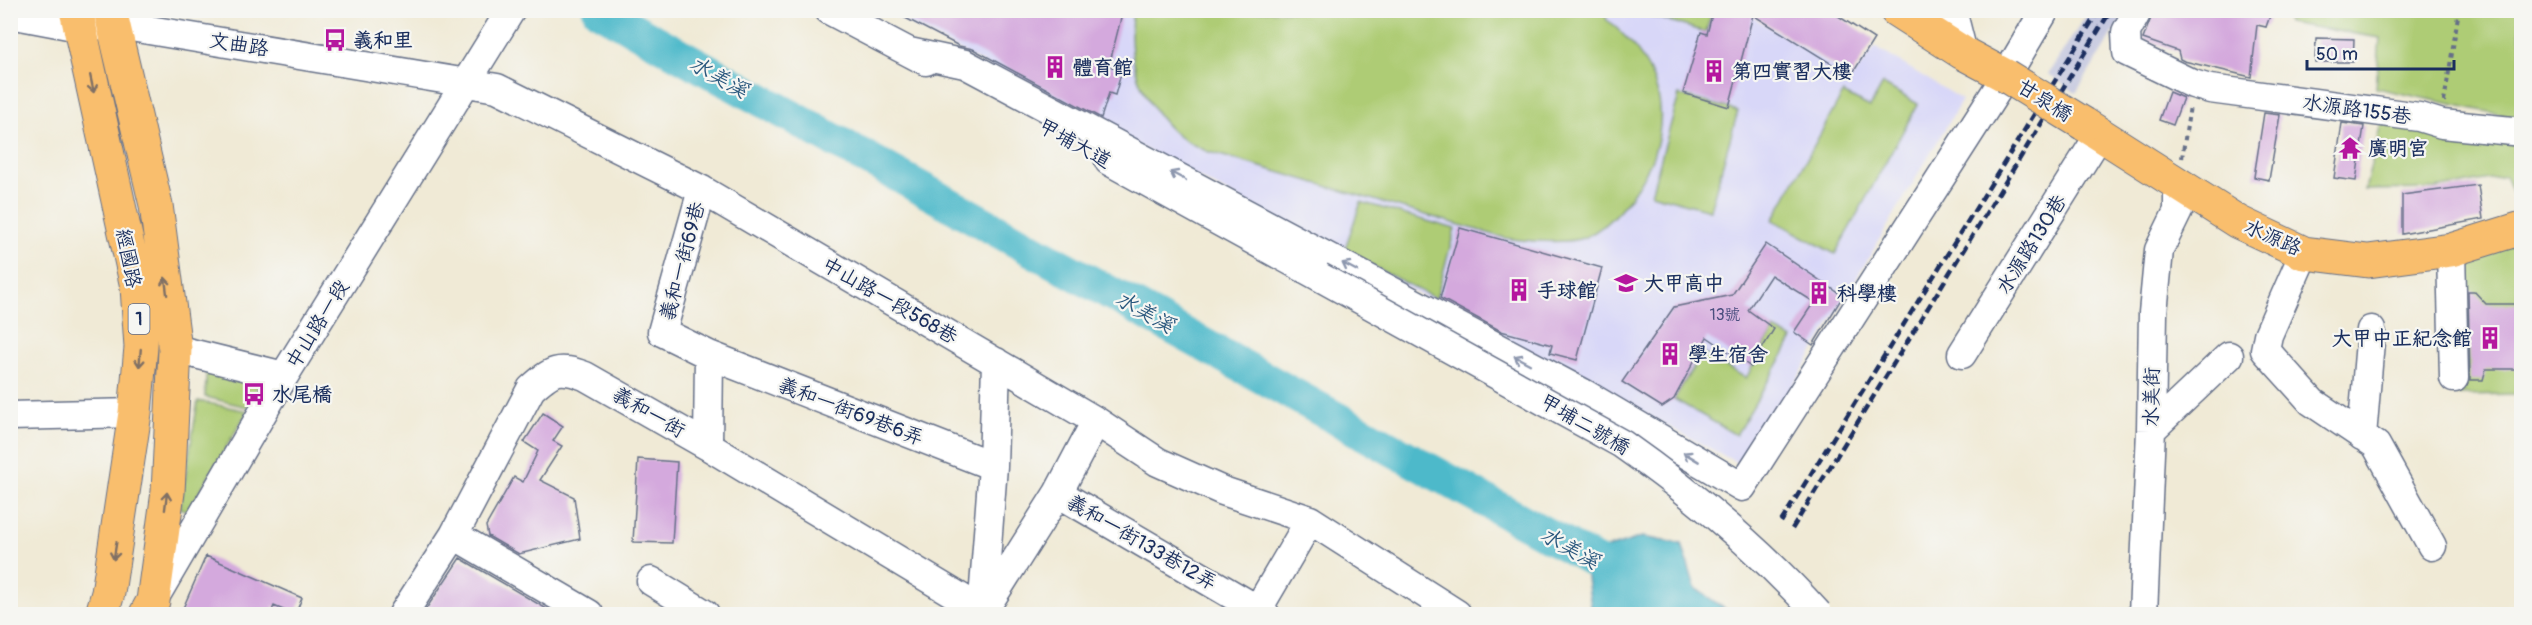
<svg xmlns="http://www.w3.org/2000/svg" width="2532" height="625" viewBox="0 0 2532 625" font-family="Pangolin,'LXGW WenKai TC',sans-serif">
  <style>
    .built { fill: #d8d7f8 }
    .industrial { fill: #bfc2dd }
    .green { fill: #aecc74; stroke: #647e69; stroke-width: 1.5 }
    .water { fill: #4eb9ca; stroke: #347494; stroke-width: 1.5 }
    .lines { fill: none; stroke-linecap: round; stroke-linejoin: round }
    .river { stroke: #4eb9ca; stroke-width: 34 }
    .building { fill: #d4a9dd }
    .minor-casing { stroke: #667088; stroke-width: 31 }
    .major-casing { stroke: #667088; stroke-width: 35 }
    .path { stroke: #667088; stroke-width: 4; stroke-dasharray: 4.5 4.5; stroke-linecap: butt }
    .minor { stroke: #fff; stroke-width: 28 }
    .major { stroke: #f9be6d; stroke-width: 33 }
    .rail { stroke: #1b2f5e; stroke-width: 4.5; stroke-dasharray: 9 4.5; stroke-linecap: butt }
    .minor-bridge-casing { stroke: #667088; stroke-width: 31; stroke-linecap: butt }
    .major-bridge-casing { stroke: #667088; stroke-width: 35; stroke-linecap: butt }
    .minor-bridge { stroke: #fff; stroke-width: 28 }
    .major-bridge { stroke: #f9be6d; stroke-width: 33 }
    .oneway { stroke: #7f6f65 }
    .oneway2 { stroke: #8d97ae }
    .labels { text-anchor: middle; stroke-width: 4.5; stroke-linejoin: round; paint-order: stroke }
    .number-label { font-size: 16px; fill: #494e7e }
    .shield { fill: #f6f6f2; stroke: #5d6b8a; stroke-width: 1.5 }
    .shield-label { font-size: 18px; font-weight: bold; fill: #1b2f5e }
    .poi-label { font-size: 20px; font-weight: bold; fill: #1b2f5e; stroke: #f6f6f2; text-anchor: start }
    .street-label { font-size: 20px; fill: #1b2f5e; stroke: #f6f6f2 }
    .water-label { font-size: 21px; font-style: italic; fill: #2a587e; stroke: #f6f6f2 }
  </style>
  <rect width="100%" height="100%" fill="#f6f6f2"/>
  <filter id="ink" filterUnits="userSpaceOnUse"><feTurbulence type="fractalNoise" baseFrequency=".0167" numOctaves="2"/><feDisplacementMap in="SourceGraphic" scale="12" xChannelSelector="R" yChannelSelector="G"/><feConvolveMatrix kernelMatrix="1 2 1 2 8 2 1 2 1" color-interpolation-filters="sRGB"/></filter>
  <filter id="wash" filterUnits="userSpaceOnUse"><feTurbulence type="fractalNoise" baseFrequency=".008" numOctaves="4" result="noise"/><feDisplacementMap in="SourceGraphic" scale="24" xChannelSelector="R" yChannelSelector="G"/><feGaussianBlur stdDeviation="1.35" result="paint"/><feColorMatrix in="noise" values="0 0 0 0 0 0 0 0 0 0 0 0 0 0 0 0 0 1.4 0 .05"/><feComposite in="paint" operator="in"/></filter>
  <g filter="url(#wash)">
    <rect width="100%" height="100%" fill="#f0ead6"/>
    <!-- built -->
    <path class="built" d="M885,11h858l109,67 23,-31 87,53 -217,367z"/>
    <!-- industrial -->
    <path class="industrial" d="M2089,11h38l-51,82 -28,-19z"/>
    <!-- green -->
    <path class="green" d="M1133,11h470l4,1 -1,7c62,50 72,112 25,177 -12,16 -28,34 -48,42 -17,6 -59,3 -78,0l-299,-87c-9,-5 -21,-9 -29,-16 -36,-33 -52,-76 -44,-124z
      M1634,11h78l-6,21z
      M2287,11h234v108l-145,-31 4,-50 -92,-15z
      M1883,84l35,20 -83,150 -62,-34 70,-127 27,14z
      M1679,95l59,16 -28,99 -59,-16z
      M2382,119l139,21v59l-5,3 -11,-26 -69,13 -71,1z
      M1361,202l94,27 -19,70 -92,-48z
      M2521,240v154l-64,1v-128z
      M1774,329l19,10 -57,96 -62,-36 28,-46 44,25z
      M207,362l57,13 -17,32 -42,-10z
      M198,401l50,10 -60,100 -8,-3z"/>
    <!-- water -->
    <path class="water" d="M1642,537l40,7 13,44 37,26h-140l-8,-58z"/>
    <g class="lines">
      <!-- river -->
      <path class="river" d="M599,10l1091,604"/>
    </g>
    <g id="blocks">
      <!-- building -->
      <path class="building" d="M890,10h233l-14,56 13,4 -7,25 -6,-2 -8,25 -128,-69 -14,-3z
        M1713,10h116l45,29 -23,37 -98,-61 -24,92 -46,-14 18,-61 6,2z
        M2154,10h118l-6,17 -9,-2 -6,52 -67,-16 -4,-2 -2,-8 -35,-12z
        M2316,38l38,1 -1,23h-38z
        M2169,92l14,6 -10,27 -14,-5z
        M2264,113l16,2 -11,65 -15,-3z
        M2342,123l22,3 -8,55 -22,-3z
        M2478,185l5,34 -81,15v-39z
        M1460,228l142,40 -25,92 -27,-7 2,-8 -51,-14 -61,-33z
        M1766,244l77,52 -30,49 -19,-13 20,-30 -43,-27 -23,35 26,19 -23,38 -44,-30 -33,62 -12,8 -40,-25 52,-75 58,-12z
        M2468,291h6l12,13h36v65h-36l-3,11h-13z
        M543,413l20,13 -10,15 9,5 -22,34 34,17 6,42 -61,15 -31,-18 -2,-10 28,-49 9,5 15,-31 -14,-9z
        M638,459l39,3 -5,81 -39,-1z
        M206,556l96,42 -7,17 -21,-9 -4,9h-90z
        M460,558l97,57h-135z"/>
    </g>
  </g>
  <g filter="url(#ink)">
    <use href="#blocks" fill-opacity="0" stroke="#667088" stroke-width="1.5"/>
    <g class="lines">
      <!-- minor casing -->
      <g class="minor-casing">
        <path id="minor" d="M829,10l97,51
          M1952,10l11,43
          M2138,10l-12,22 1,20 66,32 17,5 209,28 23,7 80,8
          M10,14l69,13 34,-3 384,64 205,102 394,231 62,41 65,29 87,29 147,94
          M909,52l56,12 620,330 157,93 264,-411 39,-66
          M1109,161l211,116
          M702,190l-40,142 47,23 -1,91
          M2451,250l3,128
          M2304,253l-36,82 -3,15 47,52 64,43 56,101
          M175,349l109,27
          M1962,354l138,-220
          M709,355l284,111
          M10,416l125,-3
          M2151,430l78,-74
          M2362,436l9,-106
          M1058,493l207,121
          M454,535l135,79
          M651,581l54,33
          M155,597l129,-221 227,-366
          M984,610l74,-117 38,-72
          M403,614l51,-79 77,-146c21,-19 27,-23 54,-13l123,70 280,168
          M982,614l11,-148 3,-104
          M1255,614l55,-94
          M2143,614l8,-184 2,-117 6,-63 19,-39v-28"/>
      </g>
      <!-- major casing -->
      <g class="major-casing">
        <path id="major" d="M76,10l61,277 4,60 -6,66 -27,180 -6,21
          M110,10l46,195 19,144 -7,143 -15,109 -7,13
          M1896,10l67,43 43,23
          M2084,124l154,98 66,31 64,8 83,-11 71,-22"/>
      </g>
      <!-- path -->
      <path class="path" d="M2444,102l15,-92
        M2182,158l8,-52"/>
      <!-- minor -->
      <use href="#minor" class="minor"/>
      <!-- major -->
      <use href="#major" class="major"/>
      <!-- rail -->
      <path class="rail" d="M1781,522l318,-512
        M1792,529l319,-519"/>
      <!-- minor-bridge casing -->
      <g class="minor-bridge-casing">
        <path id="minor-bridge" d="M1320,277l302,167c71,50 138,106 196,170"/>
      </g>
      <!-- major-bridge casing -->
      <g class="major-bridge-casing">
        <path id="major-bridge" d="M2006,76l78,48"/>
      </g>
      <!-- minor-bridge -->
      <use href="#minor-bridge" class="minor-bridge"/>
      <!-- major-bridge -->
      <use href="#major-bridge" class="major-bridge"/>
    </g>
    <!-- one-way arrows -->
    <defs><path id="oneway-shaft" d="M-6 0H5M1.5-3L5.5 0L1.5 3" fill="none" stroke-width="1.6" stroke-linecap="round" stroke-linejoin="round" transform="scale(1.5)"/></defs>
    <g class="oneway">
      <use href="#oneway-shaft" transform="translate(92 84) rotate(78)"/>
      <use href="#oneway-shaft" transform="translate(166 286) rotate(-97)"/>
      <use href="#oneway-shaft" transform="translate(140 358) rotate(95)"/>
      <use href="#oneway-shaft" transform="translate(166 501) rotate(-83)"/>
      <use href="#oneway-shaft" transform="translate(115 551) rotate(99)"/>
    </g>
    <g class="oneway2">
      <use href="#oneway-shaft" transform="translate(1178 176) rotate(-152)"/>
      <use href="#oneway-shaft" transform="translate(1350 267) rotate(-152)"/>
      <use href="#oneway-shaft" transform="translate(1522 360) rotate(-152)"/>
      <use href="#oneway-shaft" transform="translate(1691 457) rotate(-149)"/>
    </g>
  </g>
  <!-- icons -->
  <defs>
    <g id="bus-bare" transform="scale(1.8)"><path d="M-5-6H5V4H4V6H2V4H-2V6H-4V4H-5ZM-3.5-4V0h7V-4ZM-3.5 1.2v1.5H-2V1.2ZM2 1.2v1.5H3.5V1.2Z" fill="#b5179e" stroke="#f6f6f2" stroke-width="2.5" paint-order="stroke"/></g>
    <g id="building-bare" transform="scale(1.8)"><path d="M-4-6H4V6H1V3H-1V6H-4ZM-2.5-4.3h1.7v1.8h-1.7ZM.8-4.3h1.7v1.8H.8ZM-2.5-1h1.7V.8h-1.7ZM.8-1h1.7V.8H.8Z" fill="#b5179e" stroke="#f6f6f2" stroke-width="2.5" paint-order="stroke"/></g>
    <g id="temple-bare" transform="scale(1.8)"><path d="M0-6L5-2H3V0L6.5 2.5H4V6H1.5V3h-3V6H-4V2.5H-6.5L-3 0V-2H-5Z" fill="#b5179e" stroke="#f6f6f2" stroke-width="2.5" paint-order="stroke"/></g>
    <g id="school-bare" transform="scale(1.8)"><path d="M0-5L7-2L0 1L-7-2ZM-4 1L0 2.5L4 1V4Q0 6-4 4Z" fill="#b5179e" stroke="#f6f6f2" stroke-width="2.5" paint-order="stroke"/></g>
  </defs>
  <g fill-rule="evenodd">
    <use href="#bus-bare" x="335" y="40"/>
    <use href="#building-bare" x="1055" y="67"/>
    <use href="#building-bare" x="1714" y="71"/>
    <use href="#temple-bare" x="2350" y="148"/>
    <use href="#school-bare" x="1626" y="283"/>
    <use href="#building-bare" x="1519" y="290"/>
    <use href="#building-bare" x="1819" y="293"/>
    <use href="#building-bare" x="2490" y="338"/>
    <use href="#building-bare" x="1670" y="354"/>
    <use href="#bus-bare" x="254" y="394"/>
  </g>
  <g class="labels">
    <!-- number labels -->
    <g class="number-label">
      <text x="1725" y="320">13號</text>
    </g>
    <!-- shield labels -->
    <rect class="shield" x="128.5" y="304" width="21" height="30" rx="4.5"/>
    <g class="shield-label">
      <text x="139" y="325">1</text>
    </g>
    <!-- poi labels -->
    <g class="poi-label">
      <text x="353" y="47">義和里</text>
      <text x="1073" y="74">體育館</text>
      <text x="1732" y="78">第四實習大樓</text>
      <text x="2368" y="155">廣明宮</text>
      <text x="1644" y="290">大甲高中</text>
      <text x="1537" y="297">手球館</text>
      <text x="1837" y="300">科學樓</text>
      <text x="2472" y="345" text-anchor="end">大甲中正紀念館</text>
      <text x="1688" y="361">學生宿舍</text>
      <text x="272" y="401">水尾橋</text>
    </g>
    <!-- street labels -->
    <g class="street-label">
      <text transform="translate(239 44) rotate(9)" y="7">文曲路</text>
      <text transform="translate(2045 100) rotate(32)" y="7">甘泉橋</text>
      <text transform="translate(2357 109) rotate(8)" y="7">水源路155巷</text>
      <text transform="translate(1075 143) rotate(29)" y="7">甲埔大道</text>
      <text transform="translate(2273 237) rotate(24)" y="7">水源路</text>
      <text transform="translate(2031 244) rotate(-58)" y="7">水源路130巷</text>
      <text transform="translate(129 258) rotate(79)" y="7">經國路</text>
      <text transform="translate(682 261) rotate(-75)" y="7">義和一街69巷</text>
      <text transform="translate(890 300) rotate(30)" y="7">中山路一段568巷</text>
      <text transform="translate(317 324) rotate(-58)" y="7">中山路一段</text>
      <text transform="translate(2151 397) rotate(-89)" y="7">水美街</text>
      <text transform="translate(851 411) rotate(21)" y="7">義和一街69巷6弄</text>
      <text transform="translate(649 412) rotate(30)" y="7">義和一街</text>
      <text transform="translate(1585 424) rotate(30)" y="7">甲埔二號橋</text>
      <text transform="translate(1142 542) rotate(30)" y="7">義和一街133巷12弄</text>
    </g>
    <!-- water labels -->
    <g class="water-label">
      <text transform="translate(719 77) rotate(29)" y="7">水美溪</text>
      <text transform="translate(1145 312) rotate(29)" y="7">水美溪</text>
      <text transform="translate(1570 548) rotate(29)" y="7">水美溪</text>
    </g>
  </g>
  <!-- margin -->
  <rect width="2532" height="625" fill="none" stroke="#f6f6f2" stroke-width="36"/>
  <!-- scale -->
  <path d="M2307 60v9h147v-9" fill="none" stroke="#1b2f5e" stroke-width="3"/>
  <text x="2316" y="60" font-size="18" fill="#1b2f5e" stroke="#f6f6f2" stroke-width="4.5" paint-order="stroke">50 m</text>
</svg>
